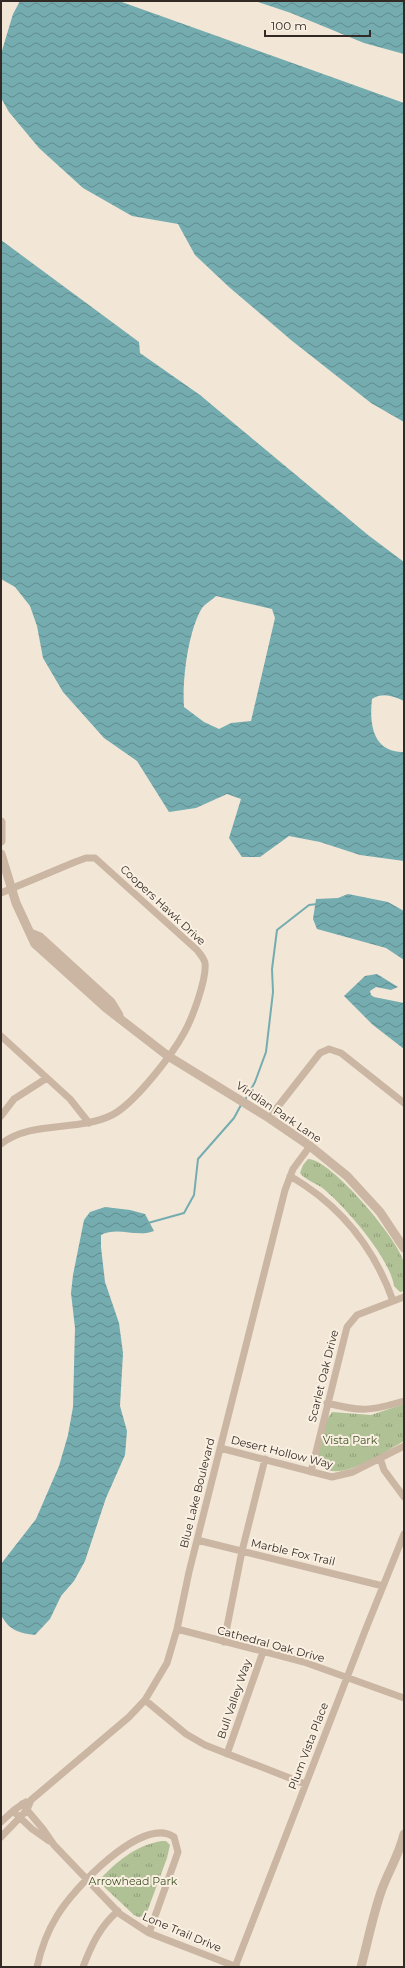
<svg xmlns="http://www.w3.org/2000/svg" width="405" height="1968" viewBox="0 0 405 1968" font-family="Montserrat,sans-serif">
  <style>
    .grass { fill: url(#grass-tufts) }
    .water { fill: url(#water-waves); fill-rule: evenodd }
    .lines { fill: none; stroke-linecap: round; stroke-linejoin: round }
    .stream { stroke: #74acb0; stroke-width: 2 }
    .minor { stroke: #cab6a2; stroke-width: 7 }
    .tertiary { stroke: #cab6a2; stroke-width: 9 }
    .labels { text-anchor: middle; stroke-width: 4; stroke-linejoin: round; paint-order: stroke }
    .street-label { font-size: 11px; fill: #342a25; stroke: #faf0e2 }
    .park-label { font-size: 11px; fill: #425428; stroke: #faf0e2 }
  </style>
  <defs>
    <pattern id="grass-tufts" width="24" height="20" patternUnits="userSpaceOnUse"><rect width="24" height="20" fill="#b1c196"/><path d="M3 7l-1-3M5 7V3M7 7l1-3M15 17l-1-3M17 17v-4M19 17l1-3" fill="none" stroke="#919d7a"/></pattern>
    <pattern id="water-waves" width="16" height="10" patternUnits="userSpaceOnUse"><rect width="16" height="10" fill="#74acb0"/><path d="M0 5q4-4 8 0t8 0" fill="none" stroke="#608c8f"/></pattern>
  </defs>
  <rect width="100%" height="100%" fill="#f2e6d6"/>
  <!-- grass -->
  <path class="grass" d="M308,1159c22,-1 92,82 96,104 1,8 0,19 0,28l-4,1 -6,-6c-4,-28 -48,-78 -69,-96 -8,-7 -19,-9 -25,-17l3,-8z
    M404,1404v37c-20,11 -69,47 -88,21l9,-40 7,-10 39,3z
    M162,1841h4l4,4 -3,13 -20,54 -2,4 -7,1 -4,-2 -33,-31 1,-7c18,-18 35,-32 60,-36z"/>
  <!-- water -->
  <path class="water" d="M20,1h99l285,102v319l-33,-19 -80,-63 -62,-53 -34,-32 -17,-31 -46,-8 -49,-28 -44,-40 -30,-36 -8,-14v-44l12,-40z
    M255,1h149v53l-40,-11 -73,-30z
    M1,240l138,102 1,11 60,42 168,140 36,27v139c-11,-5 -21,-9 -32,-2 -3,25 1,54 32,53v109l-44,-6 -40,-13 -31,-6 -29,21h-18l-13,-19 12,-39 -14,-5 -31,14 -27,4 -32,-51 -33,-23 -41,-46 -20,-34 -6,-32 -7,-20 -15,-19 -14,-8zM216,596l56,13 3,9 -24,103 -20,2 -12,6 -15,-7 -20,-15c-2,-26 4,-76 18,-99 3,-4 10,-8 14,-12z
    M348,894l40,8 16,9v49l-18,-12 -69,-19 -4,-10 3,-20 22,-1z
    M377,974l21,13 -7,3 -15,-3 -6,4 1,4 3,2 30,6v46l-31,-24 -29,-29 21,-20z
    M105,1207l25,3 15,4 9,17c-17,7 -36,-5 -53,4v12l4,35 14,41 4,30 -3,53 7,25 -2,24 -19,43 -21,63 -11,20 -13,15 -11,23 -15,16c-16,-2 -26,-5 -34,-20v-51l35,-45 23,-53 9,-31 5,-28 2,-79 -4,-35 2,-18 11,-55 6,-8z"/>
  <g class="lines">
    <!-- stream -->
    <path class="stream" d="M245,1100l10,-18 11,-30 7,-60 -1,-23 5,-39 32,-25 8,-1
      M148,1223l36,-10 10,-18 4,-36 36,-41 7,-13"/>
    <!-- minor -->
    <path class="minor" d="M1,893l74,-31 11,-4h9l102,92c3,4 7,8 8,13 2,16 -13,56 -21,70 -12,22 -50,71 -72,82 -34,17 -80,5 -111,29
      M1,1036l69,63 19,24
      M1,1116l13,-17 33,-21
      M269,1118l51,-65 9,-4 12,4 63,50
      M290,1176c50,29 84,71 103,125
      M327,1403c34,9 44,8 77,-2
      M220,1448l112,29 21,-5 51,-26
      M380,1458l4,12 20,27
      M311,1472l36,-145 10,-12 47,-18
      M197,1540l186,46
      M177,1629l127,33 100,36
      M224,1642l18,-91 23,-92
      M145,1700l41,34 19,11 100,39
      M227,1754l36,-102
      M22,1804l21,25 11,16 66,69 29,19 88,34
      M13,1811l19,18 17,12
      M1,1822l13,-12 12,-8
      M1,1837l26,-27 4,-10 98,-83 16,-17 22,-37 10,-34 12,-57 96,-382 8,-21 17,-23
      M37,1967c4,-18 10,-35 20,-51 15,-26 85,-101 117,-79l4,15 -29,81
      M83,1967c8,-21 17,-41 35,-56
      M235,1967l130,-336 39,-97"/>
    <!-- tertiary -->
    <path class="tertiary" d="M1,822v19
      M1,854l15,49 19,41 71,64 62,48 101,62 41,28 37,30 33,36 24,36
      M30,933l10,4 71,65 8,13
      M361,1967c7,-26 12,-53 21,-78 7,-19 17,-34 22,-55"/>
  </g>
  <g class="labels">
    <!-- street labels -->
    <g class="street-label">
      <text transform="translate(163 905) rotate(43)" y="4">Coopers Hawk Drive</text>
      <text transform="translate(279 1112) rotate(34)" y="4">Viridian Park Lane</text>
      <text transform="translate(323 1376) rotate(-76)" y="4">Scarlet Oak Drive</text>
      <text transform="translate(282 1452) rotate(14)" y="4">Desert Hollow Way</text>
      <text transform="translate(197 1493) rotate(-76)" y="4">Blue Lake Boulevard</text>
      <text transform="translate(293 1552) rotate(13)" y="4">Marble Fox Trail</text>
      <text transform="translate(271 1644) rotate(15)" y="4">Cathedral Oak Drive</text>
      <text transform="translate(234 1699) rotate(-71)" y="4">Bull Valley Way</text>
      <text transform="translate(308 1746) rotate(-69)" y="4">Plum Vista Place</text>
      <text transform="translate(182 1932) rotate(23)" y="4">Lone Trail Drive</text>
    </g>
    <!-- park labels -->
    <g class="park-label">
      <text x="350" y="1444">Vista Park</text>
      <text x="133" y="1885">Arrowhead Park</text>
    </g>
  </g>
  <!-- border -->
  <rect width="405" height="1968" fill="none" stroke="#342a25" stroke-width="4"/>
  <!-- scale -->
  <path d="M265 30v6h105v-6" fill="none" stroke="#342a25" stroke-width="2"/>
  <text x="271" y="30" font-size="12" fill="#342a25" stroke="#faf0e2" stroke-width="3" paint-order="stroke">100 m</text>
</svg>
